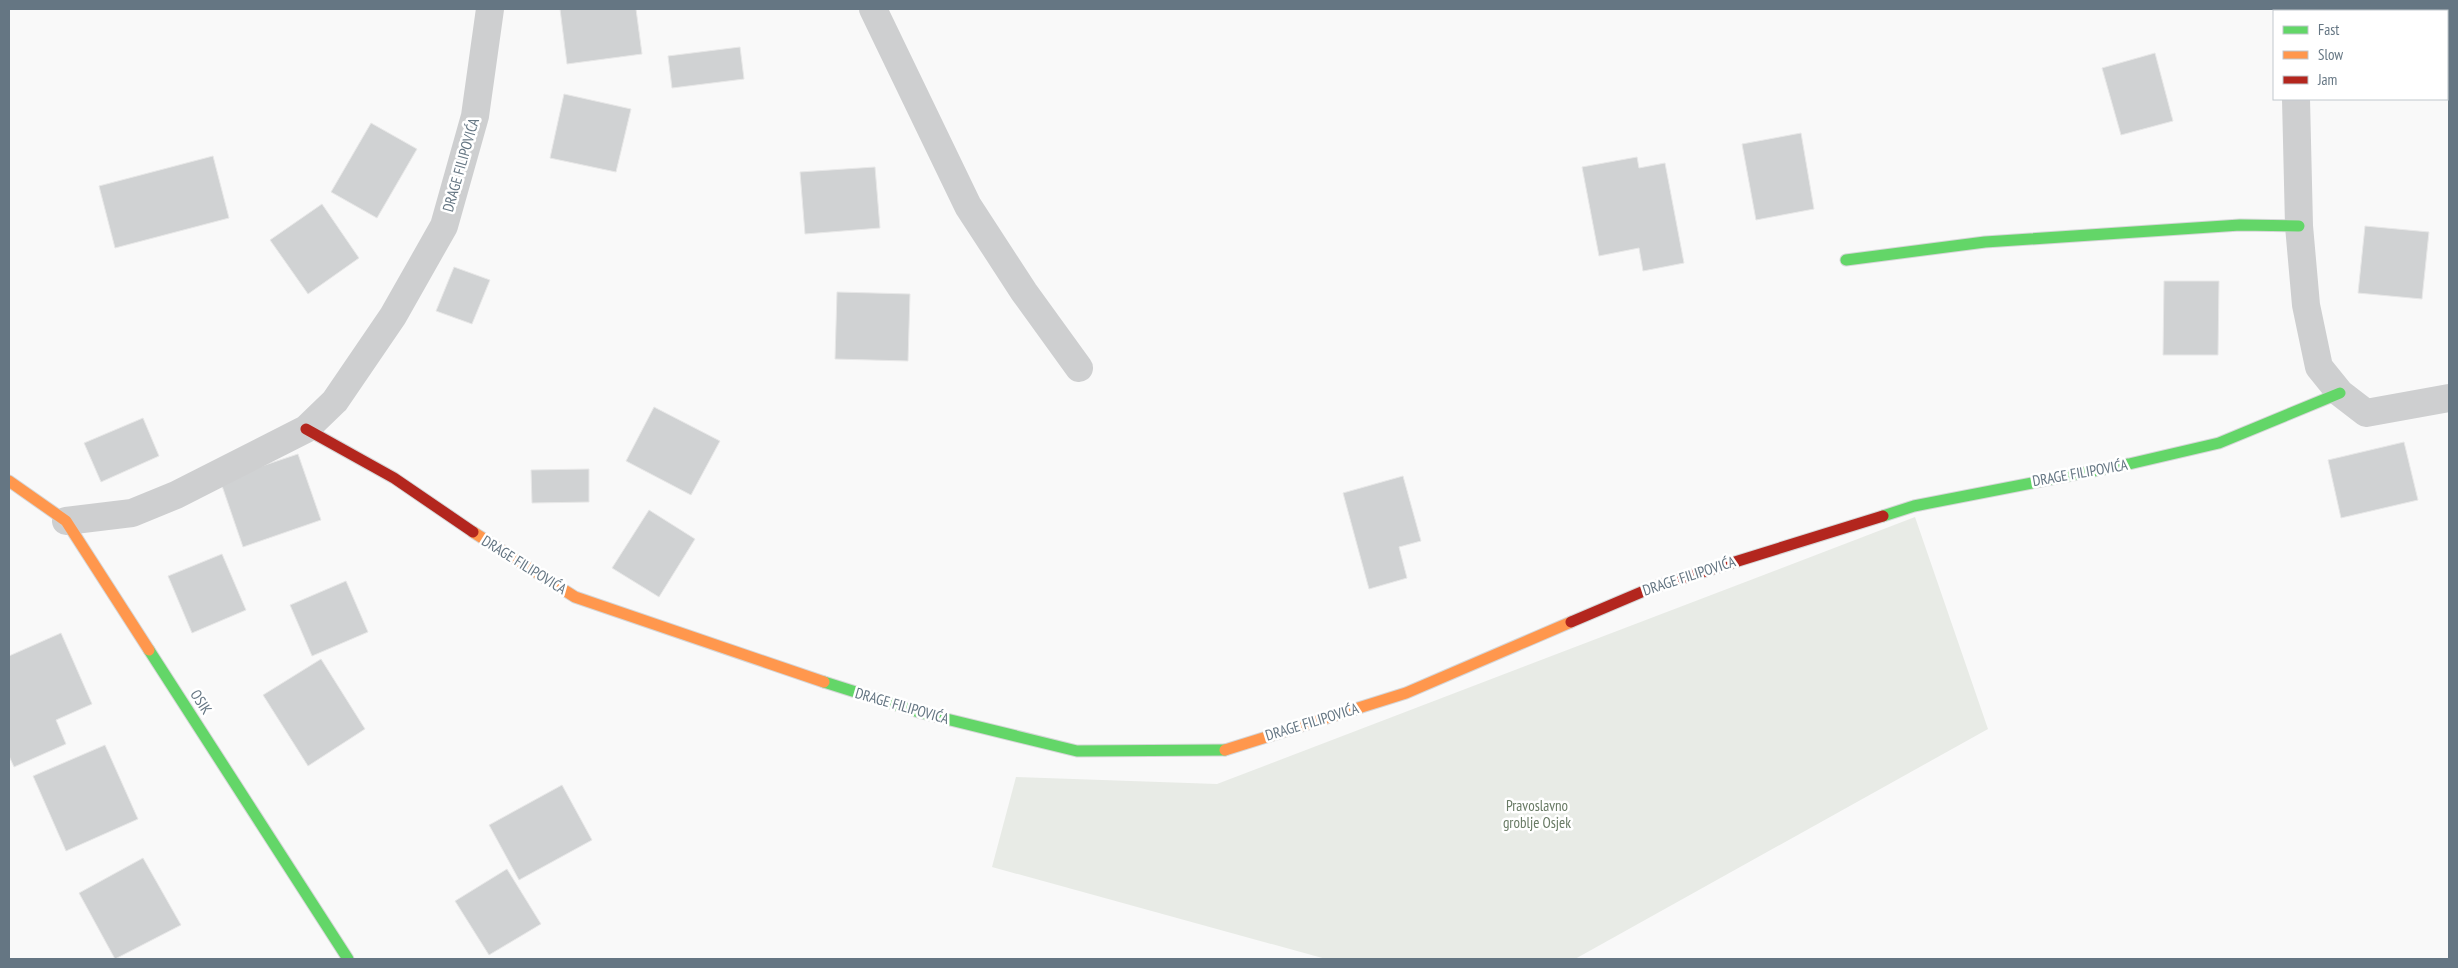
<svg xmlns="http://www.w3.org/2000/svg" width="2458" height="968" viewBox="0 0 2458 968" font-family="'PT Sans Narrow',sans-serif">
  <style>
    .green { fill: #e8ebe6 }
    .building { fill: #d0d2d3; stroke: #e8e8e8 }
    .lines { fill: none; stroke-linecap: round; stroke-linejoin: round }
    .fast-casing { stroke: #d5d6d7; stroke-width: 13 }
    .slow-casing { stroke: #d5d6d7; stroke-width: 13 }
    .jam-casing { stroke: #d5d6d7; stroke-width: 13 }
    .street { stroke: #cecfd0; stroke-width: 28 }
    .fast { stroke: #63d668; stroke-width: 11 }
    .slow { stroke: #ff974d; stroke-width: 11 }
    .jam { stroke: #b3261e; stroke-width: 11 }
    .labels { text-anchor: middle; stroke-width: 5; stroke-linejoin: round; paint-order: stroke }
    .street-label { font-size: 15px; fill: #657683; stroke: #fff }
    .park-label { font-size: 15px; fill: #687a64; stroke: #fff }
  </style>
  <rect width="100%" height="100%" fill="#f9f9f9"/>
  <!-- green -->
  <path class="green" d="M1915,517l73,212 -413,230h-249l-334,-92 24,-90 201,7z"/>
  <!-- building -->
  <path class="building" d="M560,9h76l6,45 -75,10z
    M740,47l4,32 -72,9 -4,-32z
    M2155,53l18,68 -52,14 -19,-67z
    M564,94l67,15 -15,63 -66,-14z
    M371,123l46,26 -40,69 -46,-26z
    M1801,133l13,76 -58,11 -14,-76z
    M213,156l16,62 -114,30 -16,-62z
    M1637,157l2,11 26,-5 19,100 -41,8 -4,-23 -40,8 -17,-89z
    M875,167l5,61 -75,6 -5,-62z
    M322,204l37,54 -51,36 -38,-54z
    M2365,226l64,6 -7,67 -64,-6z
    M454,267l36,13 -18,44 -36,-13z
    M2164,281h55l-1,74h-55z
    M837,292l73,2 -2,67 -73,-2z
    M654,407l66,34 -29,54 -65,-34z
    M143,418l16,38 -58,26 -17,-39z
    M2404,442l14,58 -77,18 -13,-58z
    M298,454l23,66 -78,27 -23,-67z
    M589,469v33l-57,1 -1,-33z
    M1403,476l18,65 -22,6 8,31 -38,11 -26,-96z
    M649,510l46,29 -36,58 -47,-29z
    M222,554l24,56 -54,23 -24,-57z
    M346,581l22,51 -56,24 -22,-51z
    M61,633l31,71 -36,16 10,24 -52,23 -5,-11v-100z
    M321,659l44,70 -57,37 -45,-71z
    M105,745l33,74 -72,32 -33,-75z
    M562,785l30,55 -73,40 -30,-55z
    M143,858l38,67 -66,34 -36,-66z
    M507,869l34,55 -52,31 -34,-54z"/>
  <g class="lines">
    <!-- fast casing -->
    <g class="fast-casing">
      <path id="fast" d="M1846,260l139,-18 255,-17 59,1
        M1883,516l31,-10 215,-42 90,-21 121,-50
        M149,650l199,309
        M824,682l98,31 155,38 148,-1"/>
    </g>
    <!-- slow casing -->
    <g class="slow-casing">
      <path id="slow" d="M9,481l57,40 83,129
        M473,532l102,65 249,85
        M1225,750l181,-57 165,-71"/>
    </g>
    <!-- jam casing -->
    <g class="jam-casing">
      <path id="jam" d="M306,429l88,49 79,54
        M1571,622l80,-34 232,-72"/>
    </g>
    <!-- street -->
    <path class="street" d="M873,9l95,197 56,86 55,76
      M2291,9v2
      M2296,99l3,127 7,79 13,62 21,26 26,20 83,-15
      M66,521l66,-8 44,-18 130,-66 29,-28 58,-85 51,-90 31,-110 15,-107"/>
    <!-- fast -->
    <use href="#fast" class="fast"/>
    <!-- slow -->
    <use href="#slow" class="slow"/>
    <!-- jam -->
    <use href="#jam" class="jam"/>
  </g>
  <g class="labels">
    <!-- street labels -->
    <g class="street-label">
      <text transform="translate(461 165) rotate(-74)" y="5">DRAGE FILIPOVIĆA</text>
      <text transform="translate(2080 473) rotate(-10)" y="5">DRAGE FILIPOVIĆA</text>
      <text transform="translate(524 565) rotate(32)" y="5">DRAGE FILIPOVIĆA</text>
      <text transform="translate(1689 576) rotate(-18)" y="5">DRAGE FILIPOVIĆA</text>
      <text transform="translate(201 702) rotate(57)" y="5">OSIK</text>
      <text transform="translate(902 706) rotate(16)" y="5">DRAGE FILIPOVIĆA</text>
      <text transform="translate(1312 722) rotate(-17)" y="5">DRAGE FILIPOVIĆA</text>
    </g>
    <!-- park labels -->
    <g class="park-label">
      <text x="1537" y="811">Pravoslavno<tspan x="1537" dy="17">groblje Osjek</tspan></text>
    </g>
  </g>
  <!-- border -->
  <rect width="2458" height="968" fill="none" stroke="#657683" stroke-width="20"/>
  <!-- legend -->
  <rect x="2273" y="10" width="175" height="90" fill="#ffffff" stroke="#c1c8cd"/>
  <rect x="2283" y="26" width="25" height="8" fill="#63d668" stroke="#c1c8cd"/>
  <text x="2318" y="35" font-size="15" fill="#657683">Fast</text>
  <rect x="2283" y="51" width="25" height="8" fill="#ff974d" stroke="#c1c8cd"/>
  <text x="2318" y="60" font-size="15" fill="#657683">Slow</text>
  <rect x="2283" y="76" width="25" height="8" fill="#b3261e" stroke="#c1c8cd"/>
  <text x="2318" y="85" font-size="15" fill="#657683">Jam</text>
</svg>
